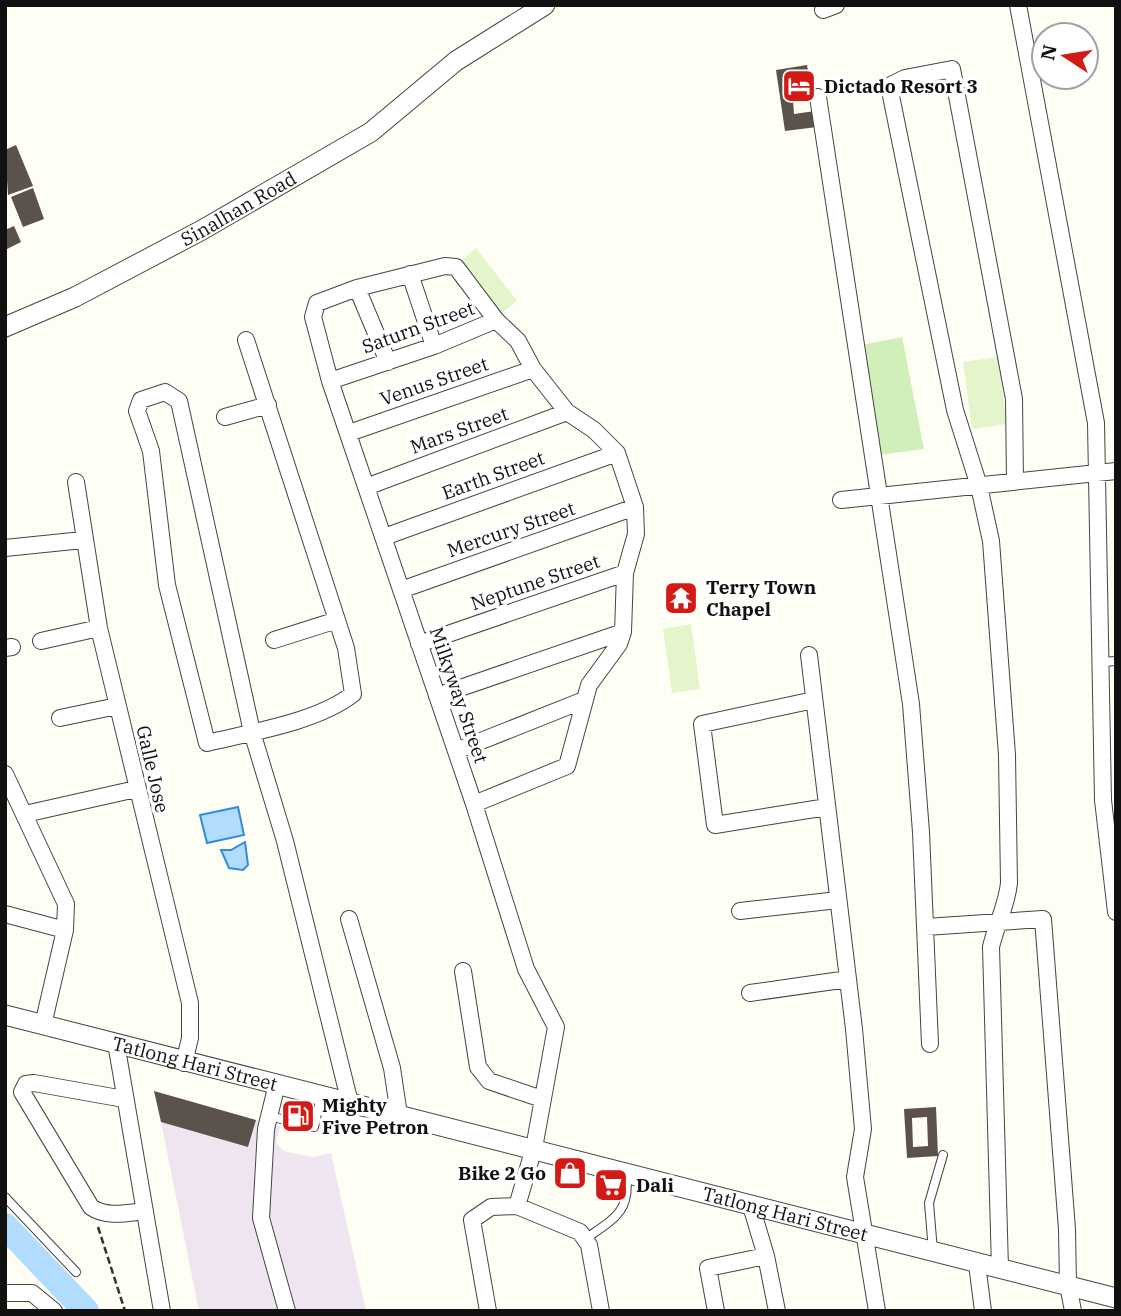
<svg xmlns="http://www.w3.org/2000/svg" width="1121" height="1316" viewBox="0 0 1121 1316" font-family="'IBM Plex Serif',serif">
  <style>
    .industrial { fill: #efe5f0 }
    .green { fill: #d1efb8 }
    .pitch { fill: #e4f5cb }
    .water { fill: #b2dcfd; stroke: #308ddd; stroke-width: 2 }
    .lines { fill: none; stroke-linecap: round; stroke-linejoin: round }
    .river { stroke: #b2dcfd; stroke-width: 26 }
    .building { fill: #5b524b; fill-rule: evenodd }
    .service-casing { stroke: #444; stroke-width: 10 }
    .minor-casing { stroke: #444; stroke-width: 18 }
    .tertiary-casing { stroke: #444; stroke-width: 21 }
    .path { stroke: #333; stroke-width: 2.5; stroke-dasharray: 7 3.5; stroke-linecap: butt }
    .service { stroke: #fff; stroke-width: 8 }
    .minor { stroke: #fff; stroke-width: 16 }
    .tertiary { stroke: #fff; stroke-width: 19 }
    .labels { text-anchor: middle; stroke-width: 7; stroke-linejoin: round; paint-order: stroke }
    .poi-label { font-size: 19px; font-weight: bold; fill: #111; stroke: #fff; text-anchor: start }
    .street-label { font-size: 19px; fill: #111; stroke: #fff }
  </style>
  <rect width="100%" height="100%" fill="#fffef4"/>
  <!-- industrial -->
  <path class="industrial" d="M256,1120l24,7 -4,15 7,9 30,6 18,-4 35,158h-167l-38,-189 87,25z"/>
  <!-- green -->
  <path class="green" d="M902,337l22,112 -45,6 -17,-110z"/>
  <!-- pitch -->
  <path class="pitch" d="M476,248l41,53 -19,15 -41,-52z
    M998,357l9,67 -35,5 -9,-67z
    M691,624l9,65 -28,4 -9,-64z"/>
  <!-- water -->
  <path class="water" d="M238,807l6,28 -37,8 -7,-28z
    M245,842l3,23 -5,5 -14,-2 -8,-18h10z"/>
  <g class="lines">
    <!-- river -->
    <path class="river" d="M5,1226l81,85"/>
  </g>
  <!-- building -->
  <path class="building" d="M807,65l5,32 -19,3 1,14 21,-3 2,16 -32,4 -9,-61z
    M16,145l17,41 -25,9 -3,-45z
    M33,188l11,31 -21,8 -12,-30z
    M14,226l7,16 -16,8v-20z
    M154,1091l102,29 -8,27 -87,-25z
    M936,1107l2,49 -31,2 -3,-49zM927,1117l1,29 -15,1 -1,-29z"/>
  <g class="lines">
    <!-- service casing -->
    <g class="service-casing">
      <path id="service" d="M1102,662l14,-1
        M269,1116l45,11 7,-31
        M5,1197l71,75
        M585,1239c29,-20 46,-27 41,-65
        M933,1251l-4,-48 14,-48"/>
    </g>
    <!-- minor casing -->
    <g class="minor-casing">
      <path id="minor" d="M1018,5l78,418 7,377 13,112
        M823,10l13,-5
        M818,97l93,607 10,128 9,212
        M410,274l24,72
        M357,288l31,74
        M246,340l100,308 7,46c-36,28 -101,38 -146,49l-40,-158 -16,-134 -14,-40 4,-11 24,-8 14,9 73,331 33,109 65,262
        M330,381l104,-35 62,-26
        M225,417l43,-12
        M349,433l184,-64
        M76,482l23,146 91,375v35l-6,25
        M366,487l201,-75
        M841,500l275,-29
        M384,537l233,-84
        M5,548l78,-8
        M401,590l234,-83
        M274,640l63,-20
        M41,641l58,-13
        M419,644l206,-71
        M5,648l7,-1
        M809,655l45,374 9,100 -8,48 22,134
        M437,696l186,-64
        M814,700l-112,24 13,101 112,-18
        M60,718l57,-12
        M456,751l128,-51
        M5,774l61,130 -1,26 -22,95
        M474,804l93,-38 22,-81 30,-41 4,-12 2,-59 11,-39 -1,-27 -18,-54 -23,-23 -27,-18 -34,-43 -15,-28 -22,-21 -40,-53 -11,-1 -88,22 -40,15 -4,14 17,64 144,423 52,165 30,58 -22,121 -17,58
        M25,814l111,-25
        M740,911l98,-11
        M5,914l60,16
        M349,919l43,149 7,47
        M926,927l117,-8 24,310 1,56 5,26
        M463,971l15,96 11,14 53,18
        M750,993l98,-14
        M116,1043l46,268
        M277,1084l-11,45 -5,89 26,93
        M124,1099l-90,-16 -8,1 -4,8 69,115c16,11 36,6 54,4
        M751,1206l15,50 11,55
        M977,1264l6,47
        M1000,1268l-9,-321c5,-22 16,-42 18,-64l-2,-128 -16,-214 -12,-55 -24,-76 -66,-324 16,-8 47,-9 62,330 1,82
        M5,1293h27l22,18
        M488,1311l-16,-91 19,-13 26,-1 63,26 9,13 12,66
        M716,1311l-8,-43 58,-12"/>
    </g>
    <!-- tertiary casing -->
    <g class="tertiary-casing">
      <g id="tertiary">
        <path id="s1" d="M5,327l70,-30 127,-67 169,-98 85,-71 89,-56"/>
        <path id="s2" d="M5,1015l1111,283"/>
      </g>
    </g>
    <!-- path -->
    <path class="path" d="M98,1227l27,84"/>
    <!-- service -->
    <use href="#service" class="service"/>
    <!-- minor -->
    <use href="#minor" class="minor"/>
    <!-- tertiary -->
    <use href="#tertiary" class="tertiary"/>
  </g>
  <!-- icons -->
  <defs>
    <g id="hotel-square" transform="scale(1.75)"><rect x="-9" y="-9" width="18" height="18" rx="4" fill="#d31a16" stroke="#fff"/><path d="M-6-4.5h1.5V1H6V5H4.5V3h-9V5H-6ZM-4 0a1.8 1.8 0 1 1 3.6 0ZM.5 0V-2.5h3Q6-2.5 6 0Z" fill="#fff"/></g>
    <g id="temple-square" transform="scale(1.75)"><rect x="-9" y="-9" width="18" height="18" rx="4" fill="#d31a16" stroke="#fff"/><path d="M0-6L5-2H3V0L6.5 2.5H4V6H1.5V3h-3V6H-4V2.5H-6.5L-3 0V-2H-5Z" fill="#fff"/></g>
    <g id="fuel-square" transform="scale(1.75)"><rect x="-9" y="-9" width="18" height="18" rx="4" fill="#d31a16" stroke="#fff"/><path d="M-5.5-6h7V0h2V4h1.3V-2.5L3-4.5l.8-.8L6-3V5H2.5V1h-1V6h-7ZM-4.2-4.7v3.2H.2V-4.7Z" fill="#fff"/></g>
    <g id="shop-square" transform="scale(1.75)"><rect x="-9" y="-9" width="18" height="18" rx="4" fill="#d31a16" stroke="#fff"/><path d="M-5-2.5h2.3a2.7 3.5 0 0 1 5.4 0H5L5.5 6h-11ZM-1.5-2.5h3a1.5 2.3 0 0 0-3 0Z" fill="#fff"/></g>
    <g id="supermarket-square" transform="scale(1.75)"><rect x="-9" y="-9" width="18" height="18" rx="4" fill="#d31a16" stroke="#fff"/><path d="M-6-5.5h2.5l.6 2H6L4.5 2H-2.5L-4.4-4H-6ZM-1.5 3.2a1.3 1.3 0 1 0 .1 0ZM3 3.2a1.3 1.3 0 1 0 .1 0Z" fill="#fff"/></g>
  </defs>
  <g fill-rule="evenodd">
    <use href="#hotel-square" x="799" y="86"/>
    <use href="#temple-square" x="681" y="598"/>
    <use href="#fuel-square" x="298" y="1116"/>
    <use href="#shop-square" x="570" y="1173"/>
    <use href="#supermarket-square" x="611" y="1185"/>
  </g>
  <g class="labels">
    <!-- poi labels -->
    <g class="poi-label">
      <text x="824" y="93">Dictado Resort 3</text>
      <text x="706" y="594">Terry Town<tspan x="706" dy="22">Chapel</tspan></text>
      <text x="322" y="1112">Mighty<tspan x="322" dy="22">Five Petron</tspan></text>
      <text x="546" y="1180" text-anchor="end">Bike 2 Go</text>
      <text x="636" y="1192">Dali</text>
    </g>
    <!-- street labels -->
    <g class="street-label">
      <text dy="7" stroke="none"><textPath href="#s1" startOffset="262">Sinalhan Road</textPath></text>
      <text transform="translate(418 327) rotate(-20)" y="7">Saturn Street</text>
      <text transform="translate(434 381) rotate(-19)" y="7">Venus Street</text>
      <text transform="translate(459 430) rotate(-20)" y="7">Mars Street</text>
      <text transform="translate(493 475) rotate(-20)" y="7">Earth Street</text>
      <text transform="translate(511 529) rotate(-19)" y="7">Mercury Street</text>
      <text transform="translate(535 582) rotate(-19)" y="7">Neptune Street</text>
      <text transform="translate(459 695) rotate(71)" y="7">Milkyway Street</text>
      <text transform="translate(153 769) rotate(77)" y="7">Galle Jose</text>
      <text dy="7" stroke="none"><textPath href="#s2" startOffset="196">Tatlong Hari Street</textPath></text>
      <text dy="7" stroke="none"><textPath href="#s2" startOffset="805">Tatlong Hari Street</textPath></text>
    </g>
  </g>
  <!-- border -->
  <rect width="1121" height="1316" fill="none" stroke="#111111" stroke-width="14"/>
  <!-- north arrow -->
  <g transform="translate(1065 56) rotate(282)"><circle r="33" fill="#ffffff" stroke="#a0a0a0" stroke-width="2"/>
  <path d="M0-5L12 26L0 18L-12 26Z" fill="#d31a16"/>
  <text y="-10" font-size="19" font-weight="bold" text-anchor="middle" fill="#111111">N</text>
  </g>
</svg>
